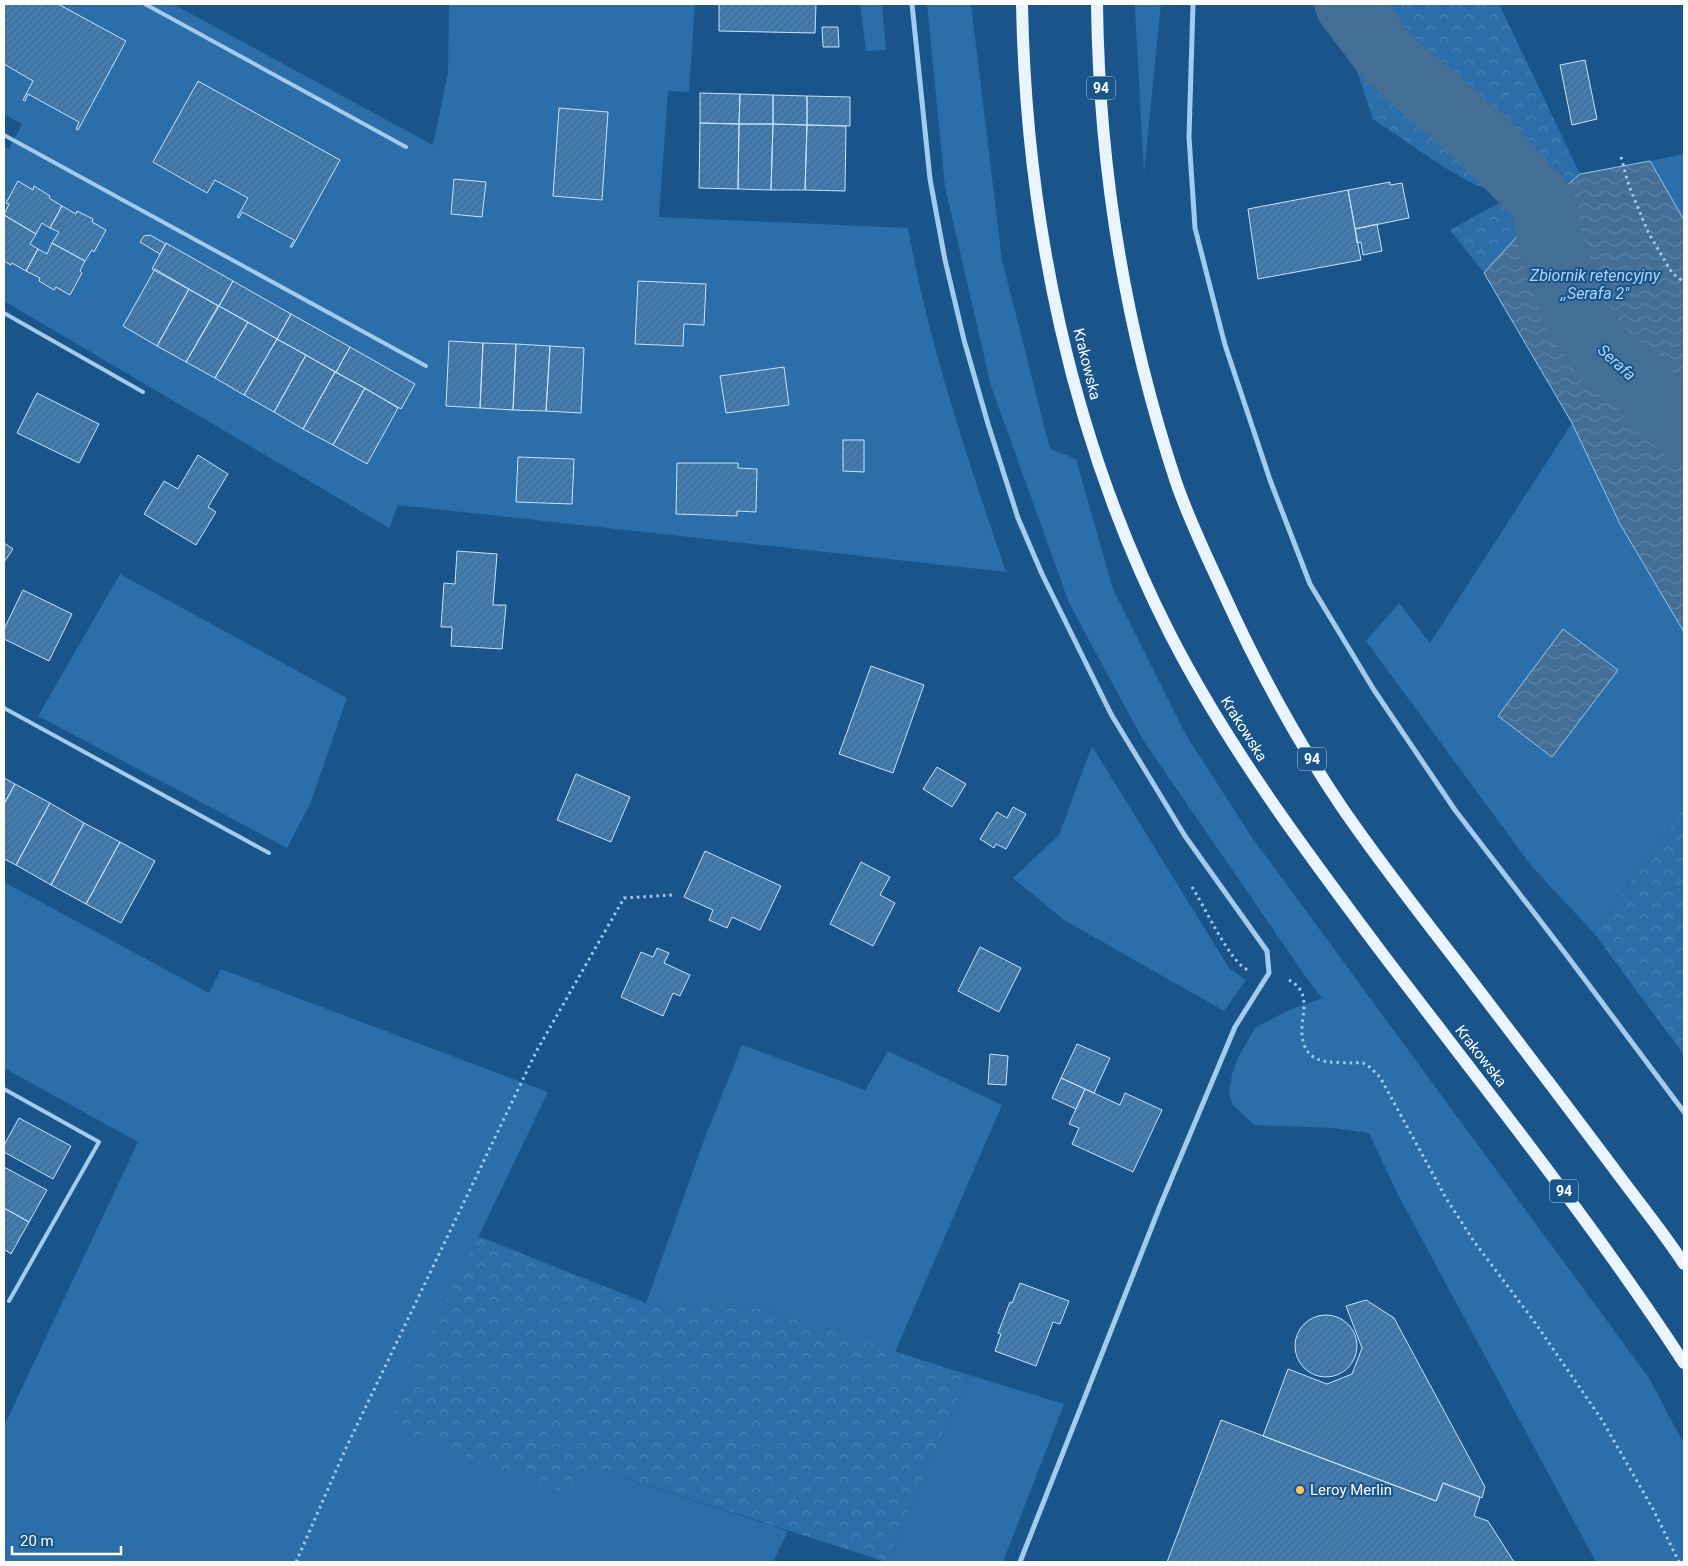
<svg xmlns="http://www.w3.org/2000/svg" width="1688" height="1566" viewBox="0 0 1688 1566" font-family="Roboto,sans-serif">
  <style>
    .grass { fill: #2c6ea9 }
    .forest { fill: url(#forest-crowns) }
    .water { fill: url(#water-waves); stroke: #96c7f0 }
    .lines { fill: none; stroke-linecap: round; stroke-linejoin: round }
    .river { stroke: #436e96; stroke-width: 65 }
    .building { fill: url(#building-hatch); stroke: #c9e3fa }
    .path { stroke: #a3cbee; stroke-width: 3; stroke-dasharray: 2.5 4; stroke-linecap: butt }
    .lane { stroke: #a3cbee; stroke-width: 4 }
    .street { stroke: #a3cbee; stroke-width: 5 }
    .primary { stroke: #eaf4ff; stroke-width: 12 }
    .poi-dot { fill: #ffc460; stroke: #19548b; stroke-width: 2 }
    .labels { text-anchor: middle; stroke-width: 4; stroke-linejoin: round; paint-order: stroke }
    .shield { fill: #19548b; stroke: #baccdc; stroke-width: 1 }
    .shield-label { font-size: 14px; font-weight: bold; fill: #fff }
    .street-label { font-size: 15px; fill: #fff; stroke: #19548b }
    .poi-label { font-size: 15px; fill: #fff; stroke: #19548b; text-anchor: start }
    .water-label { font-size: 16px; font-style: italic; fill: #afd5f5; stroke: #19548b }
  </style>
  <defs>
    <pattern id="forest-crowns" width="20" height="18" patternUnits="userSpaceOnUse" patternTransform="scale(1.25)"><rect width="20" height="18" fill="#2c6ea9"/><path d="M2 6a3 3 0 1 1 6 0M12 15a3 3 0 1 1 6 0" fill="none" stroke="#4c84b6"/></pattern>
    <pattern id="water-waves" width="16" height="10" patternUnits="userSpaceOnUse" patternTransform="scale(1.25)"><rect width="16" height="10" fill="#436e96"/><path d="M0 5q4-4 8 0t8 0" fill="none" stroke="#5f84a6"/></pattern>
    <pattern id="building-hatch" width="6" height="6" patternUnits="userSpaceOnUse" patternTransform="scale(1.25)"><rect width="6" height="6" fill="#427eb3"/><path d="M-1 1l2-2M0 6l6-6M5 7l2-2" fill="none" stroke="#466885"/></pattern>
  </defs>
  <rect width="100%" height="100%" fill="#19548b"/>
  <!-- grass -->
  <path class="grass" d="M4,4h169l260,141 15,-72 1,-68 2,-1h244l-6,88 -21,-1 -9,126 249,11c21,118 60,231 98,344l-608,-67 -9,23 -385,-227v-154l5,2 13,-25 -18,-10z
    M860,4h22l4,46 -20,1z
    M927,4h44l31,256 48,189 26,10 37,130 73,146 65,101 398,542 35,66v118h-88l-199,-369 -28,-60 -36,-5 -79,-3 -21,-20 -4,-11 3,-20 7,-18 16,-28 32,-17 35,-13 -14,-18 -165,-240 -74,-137 -78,-217 -46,-199z
    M1135,4h26l-17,170 -9,-166z
    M1684,154v66l-34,-59z
    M1572,423l48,101 64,108v175l-90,126 -62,-66 -166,-226 33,-38 31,40z
    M120,574l227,124 -37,106 -23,44 -249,-132z
    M1092,746l137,222 17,12 -22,31 -160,-91 -51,-42 46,-43z
    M4,882l205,111 12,-24 327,123 -161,335 214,43 187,61 -15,31h-769v-136l134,-284 -134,-74z
    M742,1045l123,45 23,-39 114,54 -107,247 -134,-43 -115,-6 58,-163z
    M969,1375l95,29 -61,158h-117z"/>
  <!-- forest -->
  <path class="forest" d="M1312,4h187l81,170 -30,26 -66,73 -34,-43 60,-33 -37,-13 -31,-18 -69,-47 -24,-72z
    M1684,807v248l-90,-122z
    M478,1236l168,67 115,6 208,66 -83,187 -285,-92 -34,23 -181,-66z"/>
  <!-- water -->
  <path class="water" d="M1650,161l34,59v412l-64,-108 -48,-101 -88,-150 66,-73 30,-26z
    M1563,629l55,41 -66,87 -54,-41z"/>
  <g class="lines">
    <!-- river -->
    <path class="river" d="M1347,4l41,54 91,78 45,46
      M1540,199l4,9 7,36 24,69 26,39 40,31 9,12 34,33"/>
  </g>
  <!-- building -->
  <path class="building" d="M4,4h54l68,37 -48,89 -2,-1 3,-7 -51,-28 -3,7 -2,-1 10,-19 -29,-17z
    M719,4h97l-1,29 -96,-2z
    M822,27h16l1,20h-16z
    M1585,60l12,59 -25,6 -12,-60z
    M198,81l142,79 -48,87h-2l4,-7 -52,-28 -3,6 -2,-1 11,-19 -33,-18 -8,13 -54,-31z
    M700,93l40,1 -1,30 -39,-1z
    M740,94l33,1v29h-34z
    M773,95l34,1v29l-34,-1z
    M807,96l43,1v29l-43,-1z
    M559,108l49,4 -6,88 -49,-4z
    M700,123l39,1 -1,65 -39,-1z
    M739,124h34l-2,66 -33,-1z
    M773,124l34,1 -2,65h-34z
    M807,125l39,1 -1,65 -40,-1z
    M454,179l32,3 -4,35 -31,-3z
    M18,181l15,9 1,-4 16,10 -1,2 13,8 -12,22 -8,-5 -6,11 -32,-19 5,-11 -3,-1z
    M1390,182v3l12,-2 7,35 -54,11 -7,-39z
    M1348,190l13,70 -103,19 -10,-70z
    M62,206l14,8 1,-3 16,8 -1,3 14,8 -12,22 -2,-2 -7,11 -33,-18 7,-11 -9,-4z
    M4,215l32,19 -6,10 8,5 -12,22 -14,-8 -1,2 -7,-4z
    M1377,224l5,27 -19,4 -2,-13 -4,1 -2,-14z
    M150,235l16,9 -6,10 -20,-12 4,-6z
    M52,243l33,18 -5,10 2,2 -12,22 -14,-8 -2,3 -15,-9 1,-3 -14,-7 12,-22 9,5z
    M166,243l67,38 -14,25 -67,-37z
    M155,269l34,20 -32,57 -34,-20z
    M233,281l58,33 -14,25 -58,-33z
    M638,281l68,3 -2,41 -20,-1 -1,22 -48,-2z
    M189,289l29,17 -32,56 -29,-16z
    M219,306l29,16 -33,56 -29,-16z
    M291,314l59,33 -14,25 -59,-33z
    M248,322l29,17 -33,56 -29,-17z
    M277,339l29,16 -32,57 -30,-17z
    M449,341l34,2 -3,65 -34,-2z
    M483,343l33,1 -3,66 -33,-2z
    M516,344l34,2 -4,65 -33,-1z
    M550,346l34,2 -3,65 -35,-2z
    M350,347l65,37 -14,25 -65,-37z
    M306,355l29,17 -32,57 -29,-17z
    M784,367l5,38 -63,8 -6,-37z
    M335,372l30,16 -32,57 -30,-16z
    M365,388l33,20 -31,56 -34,-19z
    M37,393l62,31 -20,39 -62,-30z
    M843,440h21v32l-21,-1z
    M198,455l30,19 -20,33 8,5 -20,33 -52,-31 20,-33 14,8z
    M518,457l56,2 -2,45 -56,-2z
    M677,463h61v5l19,1 -1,43 -19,-1v5l-61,-2z
    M4,543l9,6 -9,13z
    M457,551l40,3 -4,51h13l-4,44 -51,-3 1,-19h-11l3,-44 11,1z
    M23,590l49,24 -23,47 -45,-22v-10z
    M871,666l53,19 -31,88 -54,-19z
    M937,767l29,17 -14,23 -29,-18z
    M576,774l54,23 -19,45 -54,-22z
    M4,778l11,6 -11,20z
    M15,784l35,19 -34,62 -12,-6v-55z
    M50,803l34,20 -33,62 -35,-20z
    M1013,807l13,7 -20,35 -10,-5 -2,4 -14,-9 17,-27 10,6z
    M84,823l36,19 -34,62 -35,-19z
    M120,842l35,19 -34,62 -35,-19z
    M705,851l76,35 -21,44 -28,-13 -5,11 -18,-8 4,-10 -29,-13z
    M861,862l29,15 -10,18 15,8 -22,43 -43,-22z
    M980,947l41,21 -22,44 -41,-21z
    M657,948l12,5 -5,10 26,12 -10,21 -7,-3 -10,23 -42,-19 20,-45 12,5z
    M1077,1044l33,14 -16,35 -33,-15z
    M990,1054l18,2 -2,29 -18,-1z
    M1061,1078l24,11 -9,20 -24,-11z
    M1085,1089l35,16 5,-12 37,17 -29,62 -61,-28 7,-16 -10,-4z
    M19,1118l52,28 -18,33 -49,-27v-7z
    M4,1167l43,23 -18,32 -25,-14z
    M4,1208l25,14 -18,32 -7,-5z
    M1020,1283l49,18 -9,23 -7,-2 -17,44 -41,-15 6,-17 -3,-1 12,-31 2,1z
    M1366,1300l28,18 91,169 -3,11 -39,-15 -7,18 -173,-65 25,-67 39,15 25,-10 10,-26 -16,-42z
    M1295 1346a31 31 0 1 1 62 0a31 31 0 1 1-62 0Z
    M1221,1420l215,81 7,-18 37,14 -6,19 14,5 26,41h-347z"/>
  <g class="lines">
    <!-- path -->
    <path class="path" d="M1621,157l8,29 19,46 24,41 12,9
      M1192,887c12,18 38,76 56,83
      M1289,980c29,16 5,43 16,67 8,18 31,15 48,16 4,0 9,-1 12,1 5,2 10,9 15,13l66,121 27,42 63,84 66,96 51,89 26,53
      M296,1562l50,-114 190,-396 88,-154 49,-3"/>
    <!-- lane -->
    <path class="lane" d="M145,4l261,143
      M4,135l422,231
      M4,313l139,79
      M4,708l265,145
      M4,1089l95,53 -90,159"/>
    <!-- street -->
    <path class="street" d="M912,4l18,175 15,81 19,80 24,84 30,94 24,56 69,140 74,122 82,115 2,22 -34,54 -75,179 -140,356
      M1193,4l-4,133 6,91 30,117 45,135 40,104 64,106 81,120 110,143 119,159"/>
    <!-- primary -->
    <path class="primary" d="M1022,4c4,216 49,436 148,630 59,115 137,219 215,323 102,134 207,265 299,406
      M1097,4c2,162 28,324 79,478 13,38 31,75 48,112 33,73 72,145 117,212 39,57 82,112 124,166 50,65 98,129 147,194 24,33 50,64 72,98"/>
  </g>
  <!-- markers -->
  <circle class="poi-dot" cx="1300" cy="1490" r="5"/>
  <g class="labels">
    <!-- shield labels -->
    <g class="shield">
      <rect x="1087" y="76.5" width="28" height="23" rx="4"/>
      <rect x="1298" y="747.5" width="28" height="23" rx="4"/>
      <rect x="1550" y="1179.5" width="28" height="23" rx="4"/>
    </g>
    <g class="shield-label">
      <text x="1101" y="93">94</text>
      <text x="1312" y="764">94</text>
      <text x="1564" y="1196">94</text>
    </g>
    <!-- street labels -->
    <g class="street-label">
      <text transform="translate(1087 364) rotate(76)" y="5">Krakowska</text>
      <text transform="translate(1244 729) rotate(58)" y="5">Krakowska</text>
      <text transform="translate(1481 1056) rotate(52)" y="5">Krakowska</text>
    </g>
    <!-- poi labels -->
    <g class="poi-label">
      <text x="1310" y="1495">Leroy Merlin</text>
    </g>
    <!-- water labels -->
    <g class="water-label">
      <text x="1595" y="281">Zbiornik retencyjny<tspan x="1595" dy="18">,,Serafa 2"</tspan></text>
      <text transform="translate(1617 362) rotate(42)" y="6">Serafa</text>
    </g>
  </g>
  <!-- border -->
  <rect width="1688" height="1566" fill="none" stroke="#ffffff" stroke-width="10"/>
  <!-- scale -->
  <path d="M12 1546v8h109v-8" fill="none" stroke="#ffffff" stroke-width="2.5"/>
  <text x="20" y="1546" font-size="15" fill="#ffffff" stroke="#19548b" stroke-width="4" paint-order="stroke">20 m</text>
</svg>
